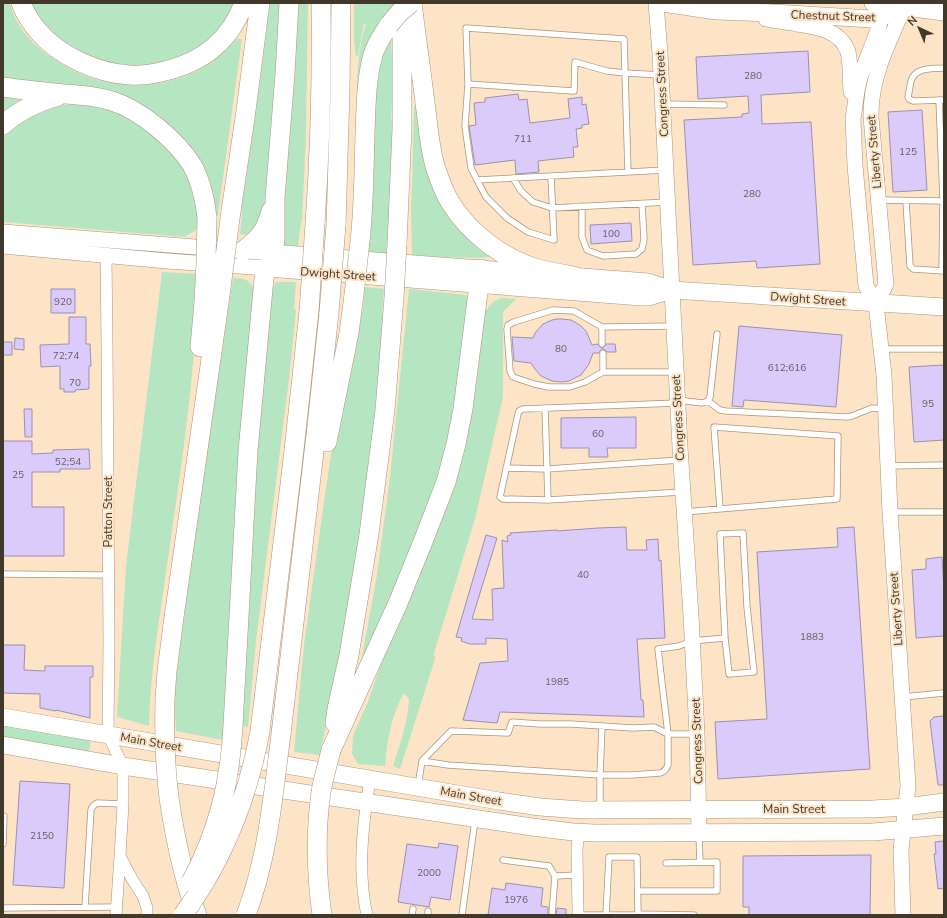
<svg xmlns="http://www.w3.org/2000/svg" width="947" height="918" viewBox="0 0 947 918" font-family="'Nunito Sans',sans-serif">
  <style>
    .green { fill: #b6e5c1 }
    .building { fill: #dbcbfb; stroke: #9b91b1 }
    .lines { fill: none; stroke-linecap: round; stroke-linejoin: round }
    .lane-casing { stroke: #ac9579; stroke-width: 7 }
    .street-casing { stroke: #ac9579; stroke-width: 12 }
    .secondary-casing { stroke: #ac9579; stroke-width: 16 }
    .primary-casing { stroke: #ac9579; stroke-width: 18 }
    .highway-casing { stroke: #ac9579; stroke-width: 20 }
    .lane { stroke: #fff; stroke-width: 5.5 }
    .street { stroke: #fff; stroke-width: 11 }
    .secondary { stroke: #fff; stroke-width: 15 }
    .primary { stroke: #fff; stroke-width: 17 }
    .highway { stroke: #fff; stroke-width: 19 }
    .highway-bridge-casing { stroke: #ac9579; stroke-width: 20; stroke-linecap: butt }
    .highway-bridge { stroke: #fff; stroke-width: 19 }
    .labels { text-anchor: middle; stroke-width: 4; stroke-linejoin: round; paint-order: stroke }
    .number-label { font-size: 10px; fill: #685d60 }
    .street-label { font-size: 12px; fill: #41382c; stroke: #fde4c6 }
  </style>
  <rect width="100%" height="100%" fill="#fde4c6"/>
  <!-- green -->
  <path class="green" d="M3,3h6c3,6 5,14 9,20 8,15 22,27 36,36 13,9 28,17 44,21 37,11 82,4 114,-18 9,-7 17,-15 25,-23h5l-26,190 -37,-94 -17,-16 -20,-14 -139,-24z
    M30,3h206c-5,8 -9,16 -15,23 -3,4 -7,8 -10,11 -3,3 -6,7 -9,9 -18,11 -40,20 -61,20 -44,0 -91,-21 -111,-63z
    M270,3h11l-12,198 -16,34 -13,-1 2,-22 -1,-1 19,-129z
    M293,3h15l-2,131 -4,87 -1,1 -3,24 -14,-1 -4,-5z
    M354,3h38v4l-5,5 -6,-3 5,4 -2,5 -27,98c0,-31 -1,-62 9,-92h-2l-6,31 -2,2 -2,-18z
    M391,33l2,50 -2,36 2,1 -4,108 -1,1 -2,24h-18l1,-47 6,-131z
    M3,94l28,3 -28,18z
    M88,104l27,6 41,21 34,47 9,41 -3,11 -11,7 -182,-15v-84l11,-15 18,-10 26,-8z
    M414,107h4l12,62 61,88c-27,2 -53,0 -79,-2l-1,-49 1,-21z
    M162,272l35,2c0,104 -19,210 -33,313 -7,46 -14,92 -15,139l-32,-9 9,-151z
    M233,278c12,1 15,0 22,12l-32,450 -47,-9 -2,-34 15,-122z
    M276,282h20l-2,26 2,2 -7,69 -33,262 -8,86 -8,-1 17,-275 15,-161z
    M365,287l19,2 -2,25 2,1 -12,126 -7,48 -5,48 -22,126 -18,92 -26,-3 10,-107 22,-157 7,-46 26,-126 3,-2z
    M409,289l57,6 4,5 -16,118 -18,67 -41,107 -35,76 17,-93 13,-98z
    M502,298l14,1 -13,13v85l-28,122 -41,134 1,6 -35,110 -7,-3c7,-22 15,-44 16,-67l-5,-6c-13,23 -17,48 -19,73l-27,-2 -6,-10 1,-18 4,-10 11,-24 15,-44 50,-125 52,-224h2c4,-6 8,-9 15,-11z
    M3,725l88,15 -2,13 -86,-15z"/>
  <!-- building -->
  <path class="building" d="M808,51l2,41 -49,3 1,29 49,-2 9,142 -63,4 -1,-7 -63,4 -9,-145 58,-3v-3l7,-1 -1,-17 -50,3 -2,-42z
    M518,94l1,6 8,-1 3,24 40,-5 -2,-19 14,-2v8l4,-1 3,20 -7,1v3l-6,1 2,18h-5l1,10 -36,4 1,11 -23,2 -1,-14 -40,5 -6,-39 7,-1 -2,-22 11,-1v-4z
    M922,110l5,80 -34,2 -5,-80z
    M631,223l1,18 -41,3 -1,-19z
    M51,289h24v24h-24z
    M69,317h17v27h4l1,22h-2v23l-14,1v2h-11v-3h-4v-23l-19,1 -1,-22 29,-1z
    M557,319h5l9,1 9,5 6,6 6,14 6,-1 2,3 2,1 3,-2 1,-2h9l1,8h-9l-2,-2 -2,-1 -3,2 -1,2h-6l-4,11 -8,11 -12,6 -7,1 -10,-1 -11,-5 -6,-7 -4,-6 -17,-2 -2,-24 21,1 2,-5 8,-9 9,-4z
    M739,326l103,9 -6,72 -92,-7 -1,7 -11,-1z
    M15,338l9,1v11l-10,-1z
    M3,342h9v13h-9z
    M944,365v75l-30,2 -5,-75z
    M24,409h8v28h-7z
    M636,417v31h-29l1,9h-19v-9h-28v-30z
    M3,441h29v13l21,-1v-3l36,-1 1,20h-30v3h-28v35h32v49h-61z
    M626,527l1,23h20l-1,-10 12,-1 1,22 2,-1 4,78 -28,1 4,61h2l1,17 -144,-5 -3,11 -34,-3 17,-57 28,-2 -1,-22 -21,-1v6h-16l-9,-3 1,-3 -6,-1 30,-102 11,3 -25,81 21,1 -1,-31 12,-1 -2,-48 6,2 -1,-6 4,-1 -1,-2 47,-3v1l41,-3z
    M854,527l16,242 -152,10 -3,-57 52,-3 -10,-167 81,-5 -1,-19z
    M942,557l2,31v48l-28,2 -4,-68 14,-1v-10z
    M3,645h22l-1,25 21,1v-5h48v11h-3v41l-34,-8v1l-16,-3v-14l-37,-1z
    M944,716v69h-6l-8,-64 4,-4z
    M20,781l50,3 -6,104 -51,-3z
    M944,841v47l-6,1 -4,-35h2l-1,-12z
    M439,843l19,3 -8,54 -19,-3 -2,10 -31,-5 9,-58 31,4z
    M871,855l-1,60h-121v-8h-6v-51z
    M506,883l37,5 -2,18 7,1v8h-60l4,-27 13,2z
    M557,908l9,1v6h-10z"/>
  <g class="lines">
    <!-- lane casing -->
    <g class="lane-casing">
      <path id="lane" d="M944,68c-12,1 -29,-1 -33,13 -1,5 -2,11 -3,16l1,2 4,2 31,-1
        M468,84l-3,42 6,42 6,12
        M939,100l4,101 -1,70
        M663,104l61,1
        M628,172l-4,-133 -158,-11 2,56 106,7 1,-29 32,9 18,2 36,2
        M551,176l3,64 -26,-8 -21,-14 -21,-21 -9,-17 189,-10
        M513,178l8,13 12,11 19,6 116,-6
        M880,200l64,1
        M906,201l4,65 3,3 31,2
        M582,206v31l5,13 16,6 33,-2 6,-5 2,-10 -2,-35
        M674,326l-72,1 -28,-16 -21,-1 -39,12 -6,3 -1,4 3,42 3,6 21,7 15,3h21l15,-5 18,-10h73
        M602,327v17
        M881,349h63
        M603,353v19
        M678,400l24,3 6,-2 2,-4 7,-63
        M708,401l12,9 6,1 121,6 5,-1 20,-8 13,1
        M680,460l-133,9 1,31 134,-8
        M888,466l56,-1
        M506,468l41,1 -2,-61
        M548,500l-45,-1 -3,-2 18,-83 1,-3 4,-2 154,-6
        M684,512l153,-13 1,-63 -124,-9 6,82
        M890,512h54
        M743,533l4,74 7,65 -25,2 -4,-36 -5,-104z
        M3,574l105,1
        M903,697l41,-4
        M422,761l26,4 152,10h32l28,-2c5,-1 6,-4 8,-8v-31l-10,-85 21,-3 13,-5 33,-3
        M418,786l4,-25 29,-30 57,2 4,-11 27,2h32l62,4 21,-1 14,7h29
        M600,808v-33l2,-49
        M3,816h1l-1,28
        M699,835l1,27
        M503,860l46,6 6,10 23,-1
        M638,891h79v-29l-51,1
        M85,907l6,-97c1,-4 3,-5 6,-7l26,1
        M3,908l113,-1
        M412,915l1,-6
        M428,915v-4
        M462,915l13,-95
        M552,915l3,-39
        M578,915h60
        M606,915l3,-58h28l1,57 56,1"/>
    </g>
    <!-- street casing -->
    <g class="street-casing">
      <path id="street" d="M106,255l1,88 2,299 -1,93 15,31v38l-3,52 12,23 11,17 4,12v7
        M116,915l4,-59
        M367,915c-10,-45 -4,-91 3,-136
        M578,915l-1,-67 2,-16"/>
    </g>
    <!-- secondary casing -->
    <g class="secondary-casing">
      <path id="secondary" d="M656,3l4,51 20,393 11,169 6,118 2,99
        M883,8l-5,22 -18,47 -3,14 -4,28 2,47 11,120 10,18 8,71 6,137 18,274 -7,64 2,65
        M766,19c10,2 20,3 31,5 19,3 44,6 51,28 3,13 2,28 3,40
        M3,232l269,21
        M3,246l164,15 100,7
        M876,304l10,-20 -15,-167c-1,-39 18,-75 33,-110v-4"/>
    </g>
    <!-- primary casing -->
    <g class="primary-casing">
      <path id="primary" d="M663,3l53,8 57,2 99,6c12,-1 22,-7 32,-12
        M873,3l71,9
        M672,290l-24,7h-7l-374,-29 5,-15 376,29 24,8 272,17
        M3,717l496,84 41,6 42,3 291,-1 33,-2 38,-5
        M3,745l120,21 409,61 41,5 22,1 278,-1 71,-6"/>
    </g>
    <!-- highway casing -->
    <g class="highway-casing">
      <path id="highway" d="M21,3c4,10 10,20 17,28 21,25 59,42 91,44 12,1 24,-1 36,-4 38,-9 65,-30 79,-68
        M412,3c4,33 9,66 13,100 3,21 4,42 10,63 4,12 8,25 15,36 19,31 53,57 88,67 11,3 24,5 36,7
        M3,87c20,3 40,5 61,7 16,1 33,2 48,7 29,9 64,39 80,64 9,16 13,35 15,53
        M3,125c16,-15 34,-23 55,-29
        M231,211l14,-93 15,-115
        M315,224c5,-73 7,-147 6,-221
        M336,225l4,-133 1,-89
        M360,241c4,-36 4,-72 5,-107 1,-25 1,-55 8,-79 3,-11 10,-20 16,-30
        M397,244l5,-115v-123
        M243,251c17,-14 22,-18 28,-40
        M272,253l3,-13v-42l10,-124 4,-71
        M200,347l4,-45
        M327,442l22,-109 5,-38
        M165,699l2,-28 7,-54 45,-314
        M335,723l2,-14 12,-54 20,-121 16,-124 9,-112
        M233,726l15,-275 16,-173 3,-10
        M260,731l32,-263 9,-82 8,-75
        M281,734l36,-308 12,-113
        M331,750l67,-147 26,-64 22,-57 10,-38 7,-35 18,-140
        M169,798c6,40 14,79 28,117"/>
    </g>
    <!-- lane -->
    <use href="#lane" class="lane"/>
    <!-- street -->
    <use href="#street" class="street"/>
    <!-- secondary -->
    <use href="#secondary" class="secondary"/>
    <!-- primary -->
    <use href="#primary" class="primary"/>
    <!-- highway -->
    <use href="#highway" class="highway"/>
    <!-- highway-bridge casing -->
    <g class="highway-bridge-casing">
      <path id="highway-bridge" d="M389,25l10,-12 12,-10
        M354,295l6,-54
        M394,298l3,-54
        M204,302l2,-40 1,-44
        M219,303l12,-92
        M309,311l6,-87
        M329,313l7,-88
        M165,699c-1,34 0,66 4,99
        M191,882c27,-50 39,-99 42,-156
        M183,915c40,-55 65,-118 77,-184
        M246,915c22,-58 27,-119 35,-181
        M322,915c-6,-42 -7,-80 -1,-123 2,-14 7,-28 10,-42"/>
    </g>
    <!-- highway-bridge -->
    <use href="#highway-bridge" class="highway-bridge"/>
  </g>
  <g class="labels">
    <!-- number labels -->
    <g class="number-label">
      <text x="753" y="79">280</text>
      <text x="523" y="142">711</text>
      <text x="908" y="155">125</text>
      <text x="752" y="197">280</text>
      <text x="611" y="237">100</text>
      <text x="63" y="305">920</text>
      <text x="561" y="352">80</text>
      <text x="66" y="359">72;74</text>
      <text x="787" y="371">612;616</text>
      <text x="75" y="386">70</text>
      <text x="928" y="407">95</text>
      <text x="598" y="437">60</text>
      <text x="68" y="465">52;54</text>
      <text x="18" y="478">25</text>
      <text x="583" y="578">40</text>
      <text x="812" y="640">1883</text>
      <text x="557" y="685">1985</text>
      <text x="42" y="839">2150</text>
      <text x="429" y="876">2000</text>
      <text x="516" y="903">1976</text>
    </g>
    <!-- street labels -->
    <g class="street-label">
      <text transform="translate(833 16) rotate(2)" y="4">Chestnut Street</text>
      <text transform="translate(662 94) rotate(-93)" y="4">Congress Street</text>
      <text transform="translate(874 152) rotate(-95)" y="4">Liberty Street</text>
      <text transform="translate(338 274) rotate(4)" y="4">Dwight Street</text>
      <text transform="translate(808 299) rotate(4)" y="4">Dwight Street</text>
      <text transform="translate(678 418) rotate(-93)" y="4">Congress Street</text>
      <text transform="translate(108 512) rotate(-90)" y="4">Patton Street</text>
      <text transform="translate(896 609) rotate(-94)" y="4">Liberty Street</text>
      <text transform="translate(697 741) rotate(-92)" y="4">Congress Street</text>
      <text transform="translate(151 742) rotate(10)" y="4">Main Street</text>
      <text transform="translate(471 796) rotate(10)" y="4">Main Street</text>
      <text x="794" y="813">Main Street</text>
    </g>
  </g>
  <!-- border -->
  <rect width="947" height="918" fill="none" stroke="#41382c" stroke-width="8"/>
  <!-- north arrow -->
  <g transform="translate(919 28) rotate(316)" stroke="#fde4c6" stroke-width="3" paint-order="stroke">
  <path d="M0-3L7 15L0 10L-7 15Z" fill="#41382c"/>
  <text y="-6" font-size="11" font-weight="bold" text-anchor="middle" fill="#41382c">N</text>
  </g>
</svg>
